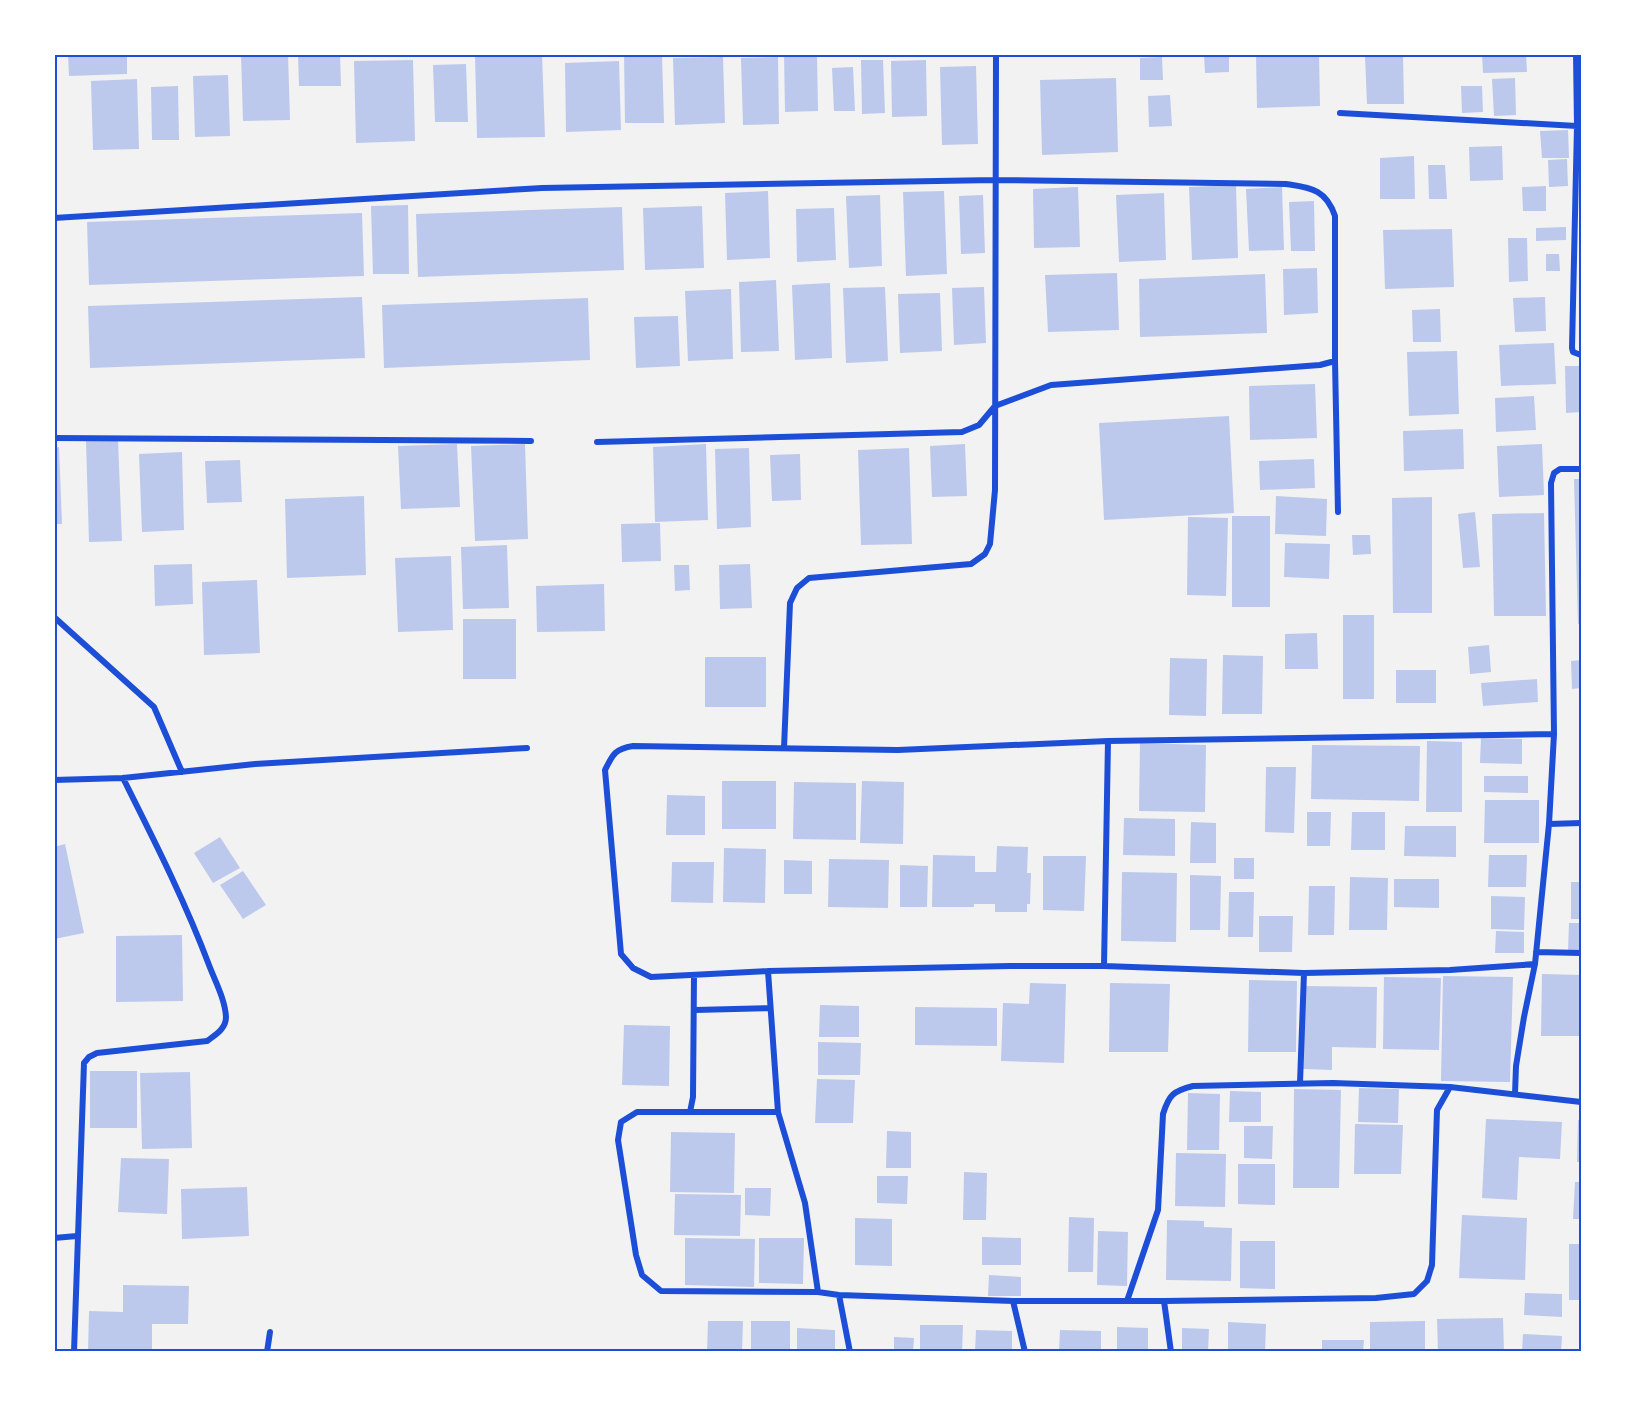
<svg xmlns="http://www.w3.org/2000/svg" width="1635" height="1406" viewBox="0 0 1635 1406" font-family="'Public Sans',sans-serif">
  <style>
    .building { fill: #bdc9ec }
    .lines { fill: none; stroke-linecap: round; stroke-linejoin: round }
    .minor { stroke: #1d4ed8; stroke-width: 6 }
    .neatline { fill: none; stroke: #1d4ed8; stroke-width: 2 }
  </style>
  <rect width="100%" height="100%" fill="#f2f2f2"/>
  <!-- building -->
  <path class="building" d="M68,54h59v20l-58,2z
    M241,54h47l2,66 -47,1z
    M298,54h42l1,32h-42z
    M542,54l3,83 -68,1 -2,-83z
    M624,54h38l2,69h-39z
    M784,54h33l1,57 -33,1z
    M1204,54h25v18l-24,1z
    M1256,54h63l1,52 -63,2z
    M1338,54h30v2l35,-1 1,49h-37l-2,-48 -27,1z
    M1482,54h44l1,18 -44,1z
    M723,57l2,66 -50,2 -2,-67z
    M778,57l1,67 -36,1 -2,-67z
    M1162,57l1,23h-23v-22z
    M413,60l2,81 -59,2 -2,-82z
    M861,60h22l2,53 -23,1z
    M926,60l1,56 -35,1 -1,-56z
    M619,61l2,69 -55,2 -1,-69z
    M466,64l2,58h-33l-2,-57z
    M976,66l2,78 -36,1 -2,-78z
    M853,67l2,44h-21l-2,-43z
    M228,75l2,61 -35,1 -2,-61z
    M1116,78l2,74 -76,3 -2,-75z
    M1515,78l1,37 -22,1 -2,-37z
    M137,79l2,70 -46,1 -2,-69z
    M178,86l1,54h-27l-1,-53z
    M1461,86h21l1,26 -21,1z
    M1170,95l2,31 -23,1 -1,-31z
    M1568,130l1,28h-27l-2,-27z
    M1502,146l1,34 -33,1 -1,-34z
    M1414,156l1,43h-35v-41z
    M1567,159l1,27 -19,1 -1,-27z
    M1428,165h17l2,34h-18z
    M1236,185l2,73 -46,2 -3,-73z
    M1546,186v25h-23l-1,-24z
    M1078,187l2,60 -46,1 -1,-59z
    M1282,187l2,63 -35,1 -3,-62z
    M768,191l2,67 -43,2 -2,-67z
    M944,191l3,83 -41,2 -3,-84z
    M1164,193l2,67 -47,2 -3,-67z
    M880,195l2,71 -33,2 -3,-72z
    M983,195l2,58 -24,1 -2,-58z
    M1314,201l1,50h-24l-2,-49z
    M408,205l1,69h-36l-2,-68z
    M702,206l2,62 -59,2 -2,-62z
    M622,207l2,63 -206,7 -2,-63z
    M834,208l2,52 -39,2 -1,-53z
    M362,213l2,63 -275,9 -2,-63z
    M1566,227v13l-30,1v-13z
    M1452,229l2,58 -69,2 -2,-59z
    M1508,238h19l1,43 -19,1z
    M1546,254h13l1,17h-14z
    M1317,268l1,45 -34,2 -1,-46z
    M1117,273l2,57 -71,2 -3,-57z
    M1265,274l2,59 -127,4 -1,-58z
    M776,280l3,71 -38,1 -2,-70z
    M830,283l2,75 -37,2 -3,-75z
    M885,287l3,74 -42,2 -3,-75z
    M984,287l2,56 -32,2 -2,-57z
    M731,289l2,70 -45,2 -3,-70z
    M940,293l2,58 -42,2 -2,-59z
    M362,297l3,61 -275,10 -2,-62z
    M1545,297l1,34 -31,1 -2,-34z
    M588,298l2,62 -206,8 -2,-63z
    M1440,309l1,33h-28l-1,-32z
    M678,316l2,50 -44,2 -2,-51z
    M1554,343l2,41 -55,2 -2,-41z
    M1457,351l2,63 -50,2 -2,-64z
    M1565,366h16v46l-15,1z
    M1315,384l2,54 -67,2 -1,-54z
    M1534,396l2,34 -40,2 -1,-34z
    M1229,416l5,97 -130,7 -5,-97z
    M1463,429l1,40 -60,2 -1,-40z
    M118,440l4,101 -33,1 -3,-101z
    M457,444l3,63 -59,2 -3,-63z
    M525,444l3,95 -53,2 -4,-95z
    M706,444l2,76 -53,2 -2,-75z
    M965,444l2,52 -35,1 -2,-51z
    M1542,444l2,51 -45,2 -2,-51z
    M59,447l3,77h-8v-76z
    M749,448l2,79 -34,2 -2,-80z
    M909,448l3,96 -51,1 -3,-95z
    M182,452l2,78 -42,2 -3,-78z
    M800,454l1,46 -29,1 -2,-46z
    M1314,459l1,29 -55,2 -1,-29z
    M240,460l2,42 -35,1 -2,-42z
    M1574,479h7v145h-3z
    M364,496l2,79 -79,3 -2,-79z
    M1276,496l51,3 -1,37 -51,-2z
    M1432,497v116h-39l-1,-115z
    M1475,512l5,55 -17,1 -5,-54z
    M1544,513l2,103h-52l-2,-102z
    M1232,516h38v91h-38z
    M1188,517l40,1 -2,78 -39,-1z
    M660,523l1,38 -39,1 -1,-38z
    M1352,535h18l1,19 -18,1z
    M1285,543l45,1 -1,35 -45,-2z
    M507,545l2,63 -46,1 -2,-62z
    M451,556l2,74 -55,2 -3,-74z
    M192,564l1,40 -38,2 -1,-41z
    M750,564l2,44 -32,1 -1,-44z
    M674,565h15l1,25 -15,1z
    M257,580l3,73 -56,2 -2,-73z
    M604,584l1,47 -68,1 -1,-46z
    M1343,615h31v84h-31z
    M463,619h53v60h-53z
    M1317,633l1,36h-33v-35z
    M1489,645l2,27 -21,2 -2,-27z
    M1223,655l40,1 -1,58h-40z
    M705,657h61v50h-61z
    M1170,658l37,1 -1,57 -37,-1z
    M1581,660v28l-9,1 -1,-28z
    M1396,670h40v33h-40z
    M1537,679l1,23 -55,4 -2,-23z
    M1481,738l41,1v25l-42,-1z
    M1427,741l35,1v70h-36z
    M1140,743l66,2 -1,67 -66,-1z
    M1312,745l108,1 -1,55 -108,-2z
    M1266,767h30l-2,66 -29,-1z
    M1484,776h44v17l-44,-1z
    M722,781h54v48h-54z
    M862,781l42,1 -1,62 -43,-1z
    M794,782l62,1v57l-63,-1z
    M667,795l38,1v39h-39z
    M1485,800h54v43h-55z
    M1307,812h24l-1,34h-23z
    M1352,812h33v38h-34z
    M1124,818l51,1v37l-52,-1z
    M1191,822l25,1v40h-26z
    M1405,826h51v31l-52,-1z
    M220,837l20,31 -27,15 -19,-30z
    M65,844l19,89 -30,6v-92z
    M997,846l31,1 -1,26h4l-1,31h-3v8h-32v-8h-21v3h-42l1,-52 42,1v16h21z
    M724,848l42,1 -1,54 -42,-1z
    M1489,855h38l-1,32h-38z
    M1043,856h43l-2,55 -41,-1z
    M1234,858h20v21h-20z
    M829,859l60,1 -1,48 -60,-1z
    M784,860l28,1v33h-28z
    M672,862h42l-1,41 -42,-1z
    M900,865l28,1 -1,41h-27z
    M243,871l23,34 -23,14 -23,-34z
    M1122,872l55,1 -1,69 -55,-1z
    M1190,875l31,1 -1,54h-30z
    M1350,877l38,1 -1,52h-38z
    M1394,879h45v29l-45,-1z
    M1571,882h10v37h-10z
    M1309,886h26l-1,49h-26z
    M1229,892h25l-1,45h-25z
    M1491,896l34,1 -1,33 -33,-1z
    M1259,916h34l-1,36h-33z
    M1569,923h12v28h-13z
    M1496,931l28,1v21h-29z
    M182,935l1,66 -67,1v-66z
    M1542,974l39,1v61h-40z
    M1443,976l70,1 -3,105 -69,-1z
    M1384,977l57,1 -2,72 -56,-1z
    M1249,980l48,1 -1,71h-48z
    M1030,983l36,1 -2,79 -63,-2 2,-58 26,1z
    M1110,983l60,1 -2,68h-59z
    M1305,986l72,1 -1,61 -44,-1v23l-29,-1z
    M820,1005l39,1v31h-40z
    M915,1007l82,1v38l-82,-1z
    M624,1025l46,1 -1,60 -47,-1z
    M818,1042l43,1 -1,32h-42z
    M90,1071h47v57h-47z
    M190,1072l2,76 -50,1 -2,-76z
    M817,1079l38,1 -2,43h-38z
    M1359,1088l40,1 -1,34 -40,-1z
    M1294,1089l47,1 -2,98h-46z
    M1230,1091l31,1v30h-32z
    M1188,1093l32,1 -1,56h-32z
    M1486,1119l76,3 -2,37 -41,-2 -2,43 -35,-2z
    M1578,1120h3v42h-4z
    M1355,1124l48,1 -2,49h-47z
    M1244,1126h29l-1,33 -28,-1z
    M887,1131l24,1v36h-25z
    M671,1132l64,1 -1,60 -64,-1z
    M1176,1153l50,1 -1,53 -50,-1z
    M121,1158l48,1 -2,55 -49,-2z
    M1238,1164h37v41l-37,-1z
    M964,1172l23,1 -1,47h-23z
    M877,1176h31l-1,28 -30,-1z
    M1575,1182h6v37h-8z
    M247,1187l2,49 -67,3 -1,-50z
    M745,1188h26l-1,28 -25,-1z
    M675,1194l66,1 -1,41 -66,-1z
    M1462,1215l65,3 -2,62 -66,-2z
    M1069,1217l25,1 -1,54h-25z
    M855,1218l37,1v47l-37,-1z
    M1167,1220l37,1v6l28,1 -1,53 -65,-1z
    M1098,1231l30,1 -1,54 -30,-1z
    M982,1237l39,1v27h-39z
    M685,1238l70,1 -1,48 -69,-2z
    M759,1238h45l-1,46 -44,-1z
    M1240,1241h35v48l-35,-1z
    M1569,1244h12v56h-12z
    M989,1275l32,2v19h-33z
    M123,1285l66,1 -1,38h-36v28h-64l1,-41 34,1z
    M1525,1293l37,1v23l-38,-2z
    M1503,1318l1,34h-66l-1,-33z
    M708,1321h35l-1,31h-35z
    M751,1321h39v31h-39z
    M1425,1321v31h-55v-30z
    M1228,1322l38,2 -1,28h-37z
    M920,1325h43l-1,27h-42z
    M1117,1327l31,1v24h-31z
    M797,1328l38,2v22h-38z
    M1182,1328l27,1 -1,23h-26z
    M976,1330l36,1v21h-37z
    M1060,1330l41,1v21h-42z
    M1523,1334l39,2 -1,16h-39z
    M894,1337l20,1 -1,14h-19z
    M1322,1340h42l-1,12h-41z"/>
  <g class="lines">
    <!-- minor -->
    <path class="minor" d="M1576,54l1,72 -5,222 1,4 8,3
      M1340,113l237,13
      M54,218l488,-30 453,-8 291,4c25,4 40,5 49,32v145l3,151
      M54,438l477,3
      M597,442l365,-10 17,-7 16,-19 56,-21 269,-20 15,-4
      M1581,469h-21l-6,4 -3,10 3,251 -5,90 32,-1
      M54,617l100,90 28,65
      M784,748l6,-145 7,-15 12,-10 162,-14 14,-10 5,-10 5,-54 1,-436
      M54,780l69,-2 132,-14 272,-16
      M1536,952l45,1
      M1535,964l-85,6 -146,3 -200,-7h-94l-242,5 -117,6 -18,-9 -12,-14 -16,-184c8,-16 10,-21 28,-24l265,4 210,-9 446,-7
      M1104,966l4,-225
      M768,971l10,141 27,91 13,89
      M694,975l-1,122 -3,15h-53l-16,10 -3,18 18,115 6,20 19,16 157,1 21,3 174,6h151l212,-3 38,-4 13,-13 5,-16 5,-155 13,-23 131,15
      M695,1010l75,-2
      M1300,1083l4,-110
      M1515,1094l1,-28 8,-49 11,-53 14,-140
      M690,1112h88
      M54,1238l23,-2
      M839,1295l11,57
      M1013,1301l12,51
      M1127,1301l31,-91 5,-96c6,-19 10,-23 30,-28l140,-3 117,4
      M1164,1301l7,51
      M74,1352l10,-289 5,-6 8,-4 110,-12c8,-6 19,-12 19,-24 -1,-18 -11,-36 -17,-52 -24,-64 -55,-125 -86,-187
      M267,1352l3,-20"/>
  </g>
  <!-- border -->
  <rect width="1635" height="1406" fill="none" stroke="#ffffff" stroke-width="111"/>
  <rect x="56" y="56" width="1524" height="1294" class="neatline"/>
</svg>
